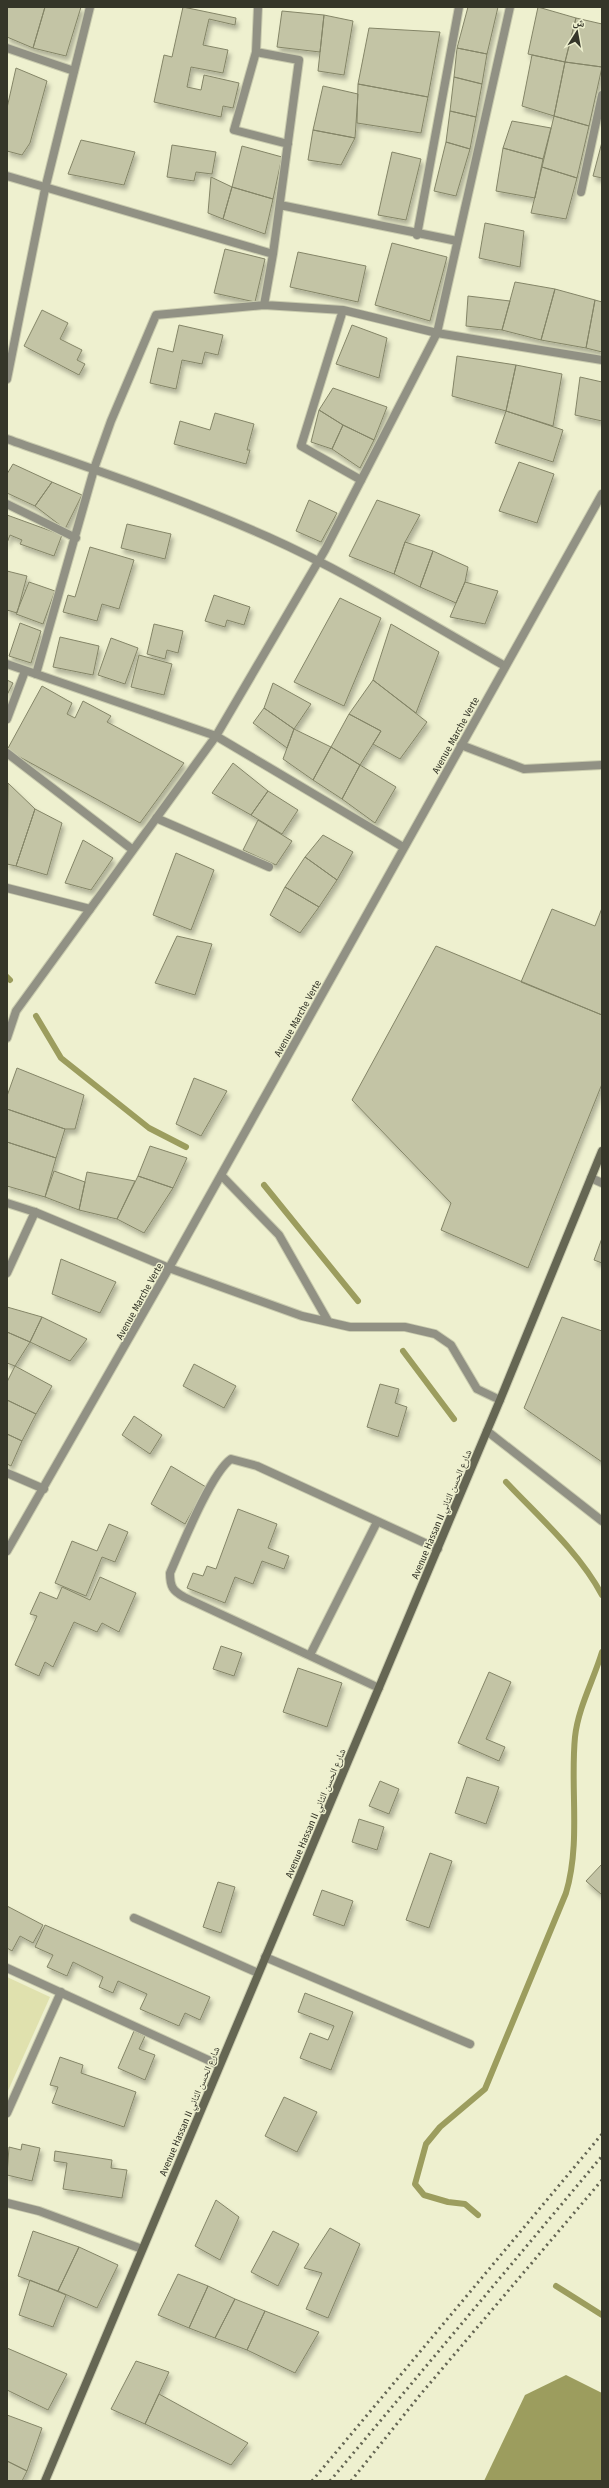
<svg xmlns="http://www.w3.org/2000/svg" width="609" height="2488" viewBox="0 0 609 2488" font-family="'Fira Sans Condensed','Noto Naskh Arabic',sans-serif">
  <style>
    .green { fill: #e0e1ae }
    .water { fill: #9c9d5e }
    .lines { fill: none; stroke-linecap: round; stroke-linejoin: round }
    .stream { stroke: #9c9d5e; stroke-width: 6 }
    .building { fill: #c3c4a5; stroke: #848567; filter: url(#shadow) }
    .lane-casing { stroke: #c9cbae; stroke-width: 10 }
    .street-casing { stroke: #c9cbae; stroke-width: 10 }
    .secondary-casing { stroke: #c9cbae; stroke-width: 10 }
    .lane { stroke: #919184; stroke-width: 8 }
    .street { stroke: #919184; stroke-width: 8 }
    .secondary { stroke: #656653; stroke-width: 8 }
    .rail { stroke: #646553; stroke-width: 3; stroke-dasharray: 2 4; stroke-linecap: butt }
    .labels { text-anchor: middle; stroke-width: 3; stroke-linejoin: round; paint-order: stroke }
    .street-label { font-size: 10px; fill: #353629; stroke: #eef0cf }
  </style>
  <defs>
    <filter id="shadow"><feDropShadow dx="2.5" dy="4.5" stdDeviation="2" flood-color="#0004"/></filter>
  </defs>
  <rect width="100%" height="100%" fill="#eef0cf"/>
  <!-- green -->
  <path class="green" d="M7,1977l43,20 -43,96z"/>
  <!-- water -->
  <path class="water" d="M566,2375l36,18v88h-118l41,-86z"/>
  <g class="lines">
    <!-- stream -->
    <path class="stream" d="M7,977l3,3
      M36,1016l25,42 88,70 37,19
      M264,1185l94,116
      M403,1351l51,68
      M506,1482c33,35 73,70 96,113
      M478,2215l-13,-11 -17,-2 -24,-7 -9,-11 11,-40 14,-17 45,-38 81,-196c15,-50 4,-106 9,-156 3,-29 19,-58 27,-85
      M556,2286l46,29"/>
  </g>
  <!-- building -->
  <path class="building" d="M7,7h38l-12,41 -26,-11z
    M45,7h36l-15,49 -33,-8z
    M183,7l53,11 -1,7 -26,-6 -6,26 25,5 -5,23 -32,-6 -4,20 14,3 3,-15 35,8 -6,25 -10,-2 -2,11 -67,-15 10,-47 8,2z
    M468,7h30l-11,47 -30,-6z
    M538,7l38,11 -11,44 -37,-8z
    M282,11l42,4 -4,37 -43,-5z
    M324,15l29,6 -9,54 -26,-4z
    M576,18l26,6v43l-37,-5z
    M369,28l71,4 -12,65 -70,-13z
    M457,48l30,6 -5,30 -28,-7z
    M532,55l33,7 -11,54 -32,-10z
    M565,62l37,5 -13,59 -35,-10z
    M16,68l31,13 -17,62 -8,12 -15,-4v-43z
    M454,77l28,7 -6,33 -26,-6z
    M358,84l70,13 -7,36 -64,-10z
    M323,86l35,8 -3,44 -42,-8z
    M450,111l26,6 -6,32 -24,-7z
    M554,116l35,10 -12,52 -35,-11z
    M512,121l39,7 -8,31 -40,-11z
    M313,130l42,8 -14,27 -33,-5z
    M81,140l54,12 -11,33 -56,-11z
    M446,142l24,7 -14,47 -22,-5z
    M602,142v36l-9,-2z
    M172,145l44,7 -4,22 -16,-2 -2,9 -27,-4z
    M242,146l40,11 -9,42 -41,-12z
    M503,148l40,11 -8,39 -39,-7z
    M392,152l29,7 -15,61 -28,-5z
    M542,167l35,11 -11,41 -35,-6z
    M211,177l21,10 -9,32 -15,-6z
    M232,187l41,12 -8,35 -42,-15z
    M485,223l39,8 -4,36 -41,-9z
    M392,243l55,14 -17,64 -55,-16z
    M225,249l40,10 -10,43 -41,-9z
    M298,252l68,14 -8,36 -68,-15z
    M515,282l40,7 -14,51 -39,-10z
    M555,289l40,11 -9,48 -45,-8z
    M468,296l42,5 -8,29 -36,-4z
    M595,300l7,2v50l-16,-4z
    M42,310l26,13 -8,16 22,11 -5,10 8,4 -6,11 -55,-29z
    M179,325l44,10 -5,20 -13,-3 -3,12 -20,-4 -6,29 -26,-6 8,-35 15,4z
    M352,325l35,13 -8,40 -43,-14z
    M457,356l59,9 -10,46 -54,-15z
    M516,365l46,9 -9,52 -47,-15z
    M580,377l22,5v39l-27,-6z
    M333,388l54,19 -13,33 -31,-15 -24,-15z
    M319,410l24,15 -11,24 -21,-7z
    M506,411l57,19 -10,32 -58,-19z
    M215,413l39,11 -7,26h3l-4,14 -72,-20 6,-23 30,9z
    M343,425l31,15 -14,28 -28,-19z
    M519,462l35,12 -17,49 -38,-12z
    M13,464l39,18 -17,24 -28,-13v-19z
    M52,482l30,13 -17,34 -30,-23z
    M309,500l28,13 -16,29 -25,-11z
    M377,500l43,15 -15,27 -11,32 -45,-18z
    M7,515l55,20 -8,21 -34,-12 2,-4 -12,-5 -3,8z
    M127,524l44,10 -6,25 -44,-11z
    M405,542l28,9 -13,36 -26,-13z
    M90,547l44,13 -15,49 -17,-5 -5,17 -34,-9 5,-17 7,2z
    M433,551l35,16 -3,15 -9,21 -36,-16z
    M7,571l20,5 -10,37 -10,-3z
    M29,582l26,9 -12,33 -27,-10z
    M465,582l33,9 -13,33 -35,-7z
    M214,595l36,12 -6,18 -17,-5 -2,7 -20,-6z
    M340,598l41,20 -37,88 -50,-24z
    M20,623l21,8 -10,32 -22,-7z
    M154,624l29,7 -5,22 -11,-3 -2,9 -18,-5z
    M391,624l48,28 -23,61 -43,-33z
    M60,637l39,9 -6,29 -40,-8z
    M111,638l27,10 -13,36 -27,-9z
    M139,655l33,9 -8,31 -33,-8z
    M7,680l6,3 -6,12z
    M373,680l54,42 -27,37 -27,-15 8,-13 -32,-17z
    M273,683l38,21 -17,25 -30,-21z
    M42,686l30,17 -5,11 8,4 8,-17 28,15 -4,6 77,41 -44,60 -133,-73z
    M264,708l30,21 -7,19 -34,-25z
    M349,714l32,17 -21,34 -29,-18z
    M294,729l37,18 -18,33 -30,-21z
    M331,747l29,18 -18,34 -29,-19z
    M233,763l35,28 -17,24 -39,-22z
    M360,765l36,22 -21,36 -33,-24z
    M8,783l27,26 -19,57 -9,-2z
    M268,791l30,19 -16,24 -31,-19z
    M35,809l27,14 -15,52 -31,-9z
    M258,820l34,21 -16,24 -33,-15z
    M323,835l30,17 -16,28 -32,-23z
    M83,840l30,18 -22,32 -26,-7z
    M176,853l38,17 -23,60 -38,-15z
    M305,857l32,23 -18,27 -34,-20z
    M285,887l34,20 -19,26 -30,-18z
    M602,908v107l-81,-33 31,-73 43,17z
    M177,936l35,8 -17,51 -40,-12z
    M436,946l166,69v69l-74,184 -87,-38 10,-27 -99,-103z
    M17,1068l67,27 -9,34h-10l-58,-20v-13z
    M194,1078l33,13 -26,45 -25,-12z
    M7,1109l58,20 -9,29 -49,-16z
    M7,1142l49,16 -11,39 -38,-11z
    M150,1146l37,12 -14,30 -35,-12z
    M54,1171l31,11 -6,28 -34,-13z
    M87,1172l48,9 -18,38 -38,-9z
    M138,1176l35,12 -29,45 -27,-14z
    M602,1238v25l-8,-3z
    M61,1259l55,23 -16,31 -48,-19z
    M7,1307l35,10 -12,25 -23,-10z
    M42,1317l45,22 -17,22 -40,-19z
    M562,1317l40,14v131l-78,-54z
    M7,1332l23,10 -15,24 -8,-3z
    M194,1364l42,22 -12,22 -41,-22z
    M15,1366l37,20 -16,28 -29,-14v-18z
    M380,1384l19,5 -4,14 12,4 -9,30 -31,-10z
    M7,1400l29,14 -14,27 -15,-7z
    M134,1416l28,19 -12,19 -28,-19z
    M7,1434l15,7 -11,25 -4,-2z
    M171,1466l35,21 -21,37 -34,-20z
    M238,1509l39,15 -9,24 21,8 -5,13 -22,-8 -9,23 -18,-7 -10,26 -38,-15 6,-15 10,3 4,-10 9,3z
    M109,1524l19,8 -13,30 -13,-5 -16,39 -31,-13 17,-42 25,10z
    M100,1577l36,16 -17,39 -17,-9 -5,9 -23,-10 -21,45 -8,-5 -6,14 -24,-11 22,-49 -7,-2 10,-22 17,7 5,-12 28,13z
    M221,1646l21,7 -8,23 -21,-7z
    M298,1668l44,15 -15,44 -44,-15z
    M489,1672l22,10 -25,57 19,8 -6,14 -41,-18z
    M467,1777l32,10 -13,37 -31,-11z
    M380,1781l19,8 -10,25 -20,-8z
    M359,1819l25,8 -7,23 -25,-8z
    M430,1853l22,8 -23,67 -23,-8z
    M602,1864v31l-16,-14z
    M218,1882l17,5 -14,46 -18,-6z
    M322,1890l31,11 -9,25 -31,-11z
    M7,1906l36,19 -10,18 -13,-7 -8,15 -5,-3z
    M45,1925l165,72 -10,23 -15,-7 -6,13 -39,-17 7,-15 -29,-13 -5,12 -14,-6 4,-10 -30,-15 -6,14 -20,-9 6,-12 -18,-8z
    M305,1993l48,19 -22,58 -31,-12 10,-25 18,7 6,-14 -36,-14z
    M134,2031l11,5 -6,13 16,6 -10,25 -27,-12z
    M60,2057l23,8 -2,8 55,19 -12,35 -72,-24 6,-16 -8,-2z
    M284,2097l33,15 -20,40 -32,-16z
    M22,2144l18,4 -8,33 -25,-6 2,-28 12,3z
    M55,2151l57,9 -1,8 16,2 -5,28 -59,-9 4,-26 -13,-2z
    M216,2200l23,17 -19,43 -25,-14z
    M330,2228l30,16 -32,74 -22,-9 16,-36 -18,-5z
    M33,2231l46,16 -21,44 -40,-15z
    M273,2231l26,13 -21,42 -27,-14z
    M79,2247l39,18 -21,43 -39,-17z
    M178,2274l30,12 -19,42 -31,-13z
    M30,2280l36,15 -13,32 -34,-12z
    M208,2286l27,13 -20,39 -26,-10z
    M235,2299l30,12 -18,39 -32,-12z
    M265,2311l54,21 -24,41 -48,-23z
    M7,2348l60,26 -19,36 -41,-20z
    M136,2361l33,11 -24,52 -34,-15z
    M159,2394l89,49 -17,22 -86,-41z
    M7,2415l35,13 -15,43 -20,-10z
    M7,2461l20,10 -5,10h-15z"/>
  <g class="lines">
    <!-- lane casing -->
    <g class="lane-casing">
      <path id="lane" d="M258,7l-2,45 -22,78 54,14
        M7,48l67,23
        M256,52l43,8 -26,194 -9,51
        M7,176l266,78
        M581,192l21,-97
        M280,205l177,36
        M417,235l42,-228
        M343,310l-42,136 60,34
        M7,439c88,31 176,60 261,98 81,36 160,86 237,129
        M7,504l69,34
        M36,674l59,-208 16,-45 45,-106 108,-10 79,5 94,23 165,27
        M461,745l63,24 78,-4
        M7,888l83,21
        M7,1273l28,-61
        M7,1473l37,16
        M134,1918l124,55
        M265,1957l205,87
        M7,1968l212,97
        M7,2113l54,-121"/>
    </g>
    <!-- street casing -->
    <g class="street-casing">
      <path id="street" d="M7,379l38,-190 45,-182
        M7,664l209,72 187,111
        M7,719l18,-48
        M7,753l126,97
        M156,818l113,49
        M7,1038l9,-27 200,-275 109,-186 112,-217 73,-326
        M221,1175l58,60 49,86
        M591,1178l11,5
        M7,1203l28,9 134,56 133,48 48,11h55l30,7 16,11 26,44 23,11
        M487,1431l115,90
        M7,1551l162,-283 433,-774
        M310,1655l67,-133
        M379,1688l-195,-91c-11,-6 -14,-10 -14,-24 11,-25 41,-100 61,-114l26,7 181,83
        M7,2203l32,8 103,38"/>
    </g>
    <!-- secondary casing -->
    <g class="secondary-casing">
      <path id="secondary" d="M45,2481l455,-1081 102,-249"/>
    </g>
    <!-- lane -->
    <use href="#lane" class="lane"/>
    <!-- street -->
    <use href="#street" class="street"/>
    <!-- secondary -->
    <use href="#secondary" class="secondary"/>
    <!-- rail -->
    <path class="rail" d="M312,2481l290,-347
      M330,2481l272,-325
      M351,2481l69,-86 182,-215"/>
  </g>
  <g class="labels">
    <!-- street labels -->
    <g class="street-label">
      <text transform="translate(455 735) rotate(-61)" y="4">Avenue Marche Verte</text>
      <text transform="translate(297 1018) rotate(-61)" y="4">Avenue Marche Verte</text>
      <text transform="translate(139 1301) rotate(-61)" y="4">Avenue Marche Verte</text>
      <text transform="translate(441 1514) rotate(-67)" y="4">Avenue Hassan II شارع الحسن الثاني</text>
      <text transform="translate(315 1813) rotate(-67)" y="4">Avenue Hassan II شارع الحسن الثاني</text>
      <text transform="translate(189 2111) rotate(-67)" y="4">Avenue Hassan II شارع الحسن الثاني</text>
    </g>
  </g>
  <!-- border -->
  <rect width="609" height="2488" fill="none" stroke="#353629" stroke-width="16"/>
  <!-- north arrow -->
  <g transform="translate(577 32) rotate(11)" stroke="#eef0cf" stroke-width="3" paint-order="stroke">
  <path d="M0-3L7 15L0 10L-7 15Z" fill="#353629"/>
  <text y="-6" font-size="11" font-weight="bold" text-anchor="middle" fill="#353629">ش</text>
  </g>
</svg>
